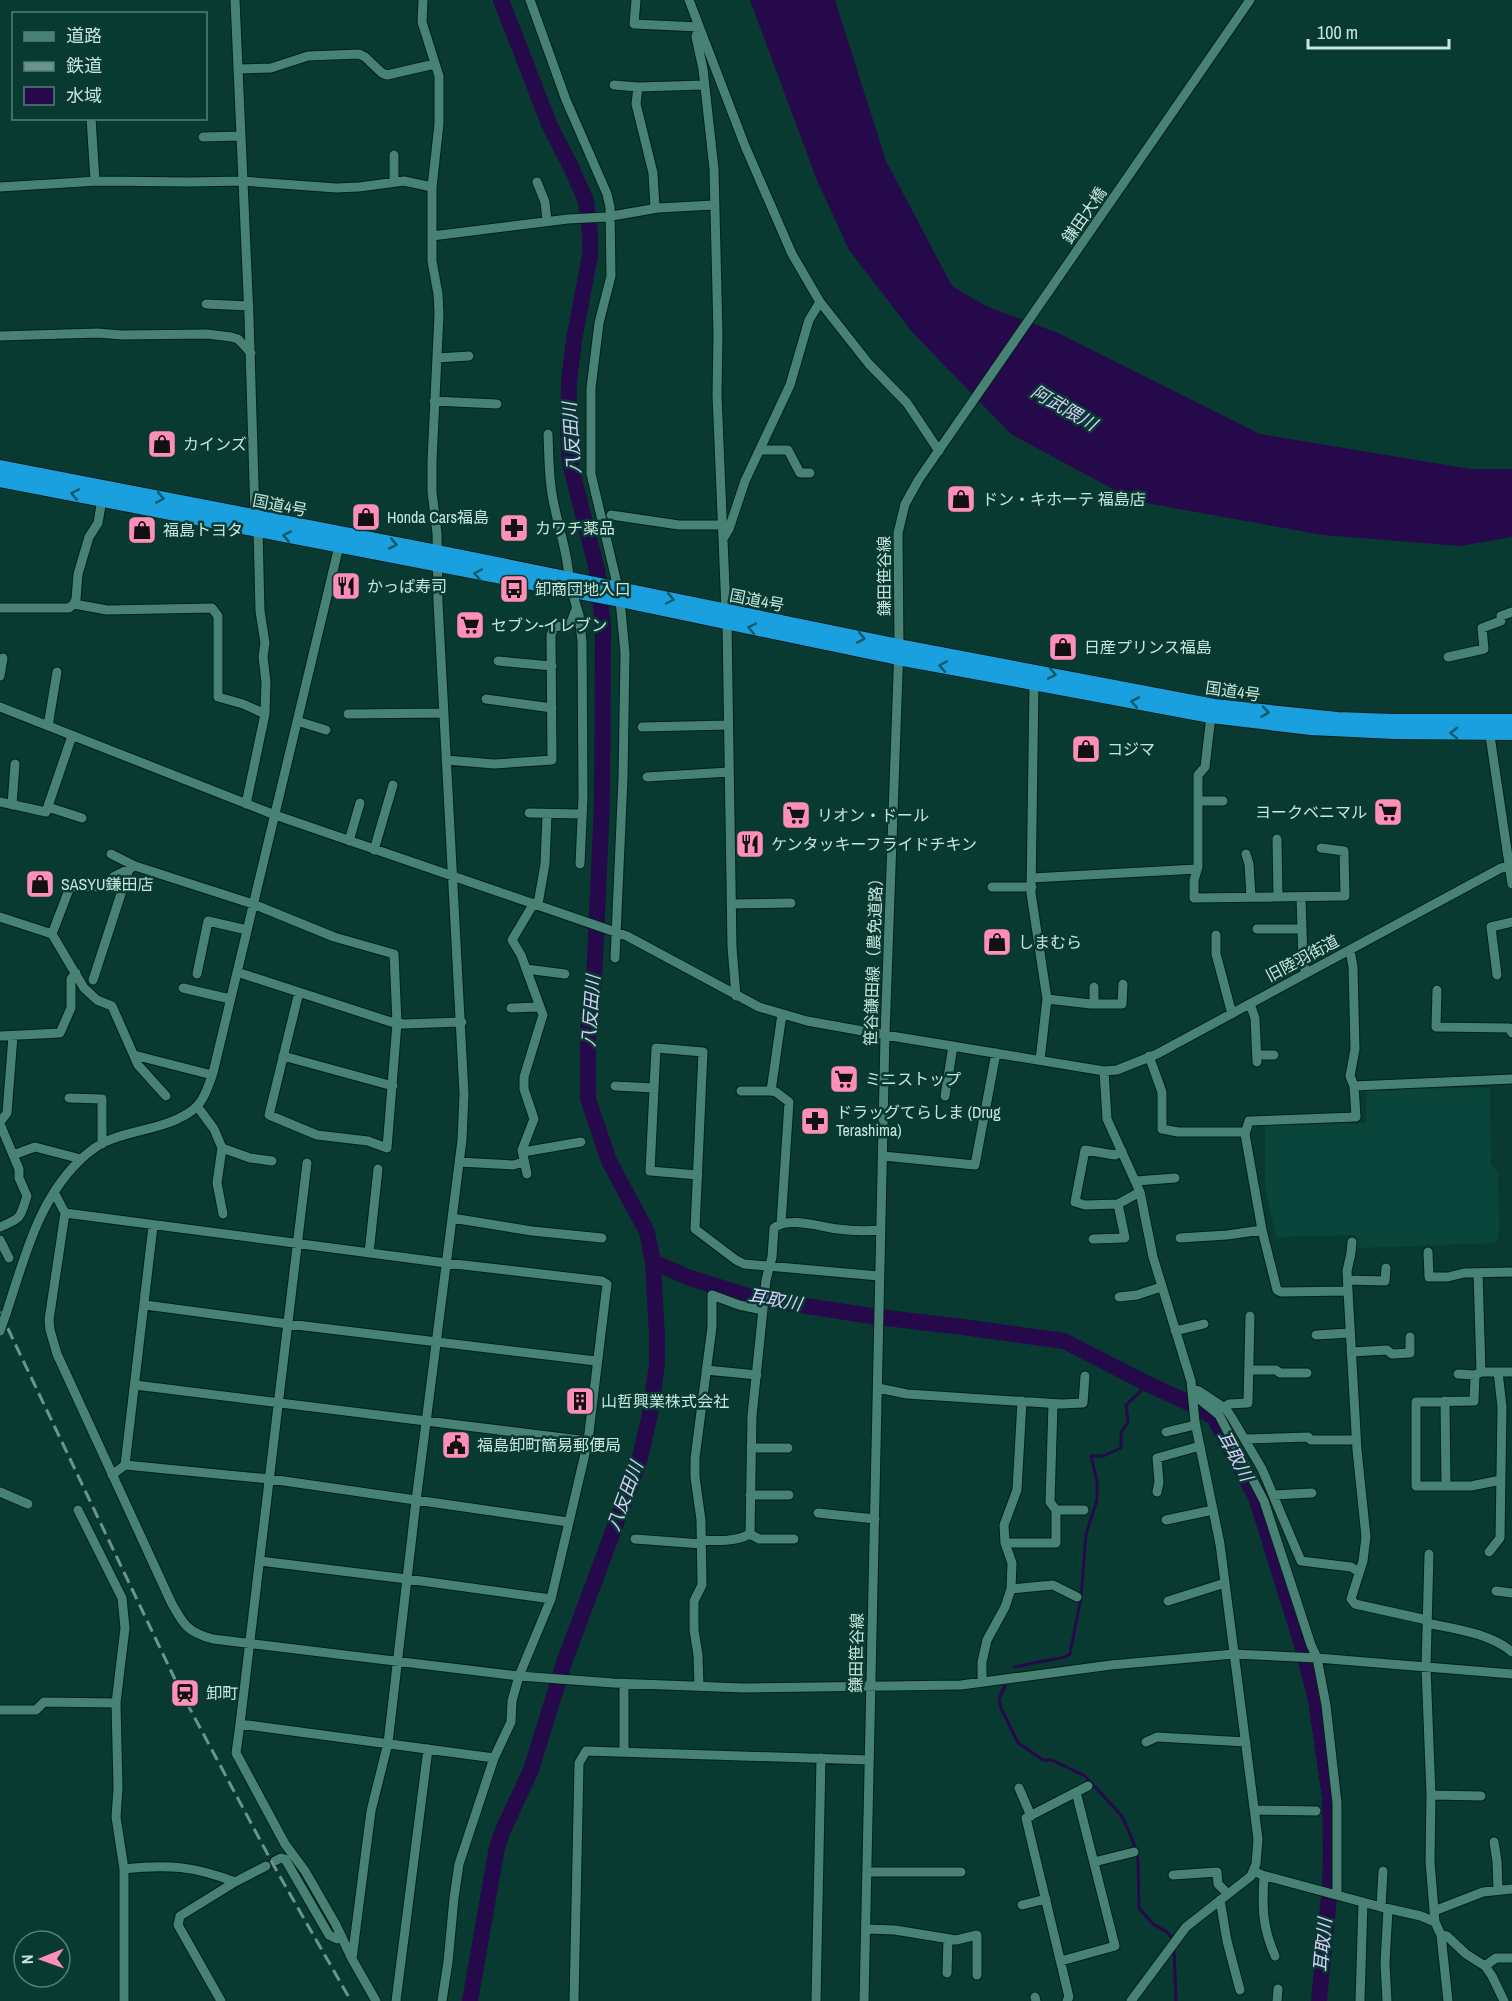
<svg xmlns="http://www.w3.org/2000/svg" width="1512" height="2001" viewBox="0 0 1512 2001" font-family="'Archivo Narrow','Noto Sans JP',sans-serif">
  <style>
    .built { fill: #09453a }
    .water { fill: #25094a }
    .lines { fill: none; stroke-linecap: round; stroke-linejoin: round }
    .stream { stroke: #25094a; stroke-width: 3 }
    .river { stroke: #25094a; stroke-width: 16 }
    .minor-casing { stroke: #001f19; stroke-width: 11 }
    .highway-casing { stroke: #001f19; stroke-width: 16 }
    .minor { stroke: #478274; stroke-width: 9 }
    .highway { stroke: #1aa0de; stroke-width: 14 }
    .rail { stroke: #6d948c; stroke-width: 3; stroke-dasharray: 12 6; stroke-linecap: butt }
    .minor-bridge-casing { stroke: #001f19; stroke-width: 11; stroke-linecap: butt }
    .minor-bridge { stroke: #478274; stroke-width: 9 }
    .oneway { stroke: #0e5965 }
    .labels { text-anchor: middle; stroke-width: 5; stroke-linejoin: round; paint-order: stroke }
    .street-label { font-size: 16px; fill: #c8e6de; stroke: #093a31 }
    .poi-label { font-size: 16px; fill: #c8e6de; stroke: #093a31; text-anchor: start }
    .water-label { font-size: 18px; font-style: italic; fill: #d9cdfd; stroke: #093a31 }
  </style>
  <rect width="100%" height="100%" fill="#093a31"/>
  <!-- built -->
  <path class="built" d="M1490,1088l1,77 7,7 1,57 -2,14 -140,5 -2,-13 -79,2 -11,-51v-61l101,-2 1,-34z"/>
  <!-- water -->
  <path class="water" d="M750,0h85l51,161 66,125 34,20 72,27 202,101 211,35h41v68l-52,9 -137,-11 -188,-34 -124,-67 -98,-101 -64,-83 -33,-72z"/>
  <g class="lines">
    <!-- stream -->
    <path class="stream" d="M1014,1667l51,-10 5,-3 11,-57 5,-63 11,-34v-19l-6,-25h12l18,-8v-16l7,-10 -2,-17 22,-21
      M1005,1686l-6,13 2,9 17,35 25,17h9l33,16 37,40 11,25 5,18 1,49 15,17 12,6 7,8
      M1174,1949l2,52"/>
    <!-- river -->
    <path class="river" d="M653,1262l37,16 64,20 124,19 85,10 101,14 84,43 39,18 27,15 42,80 46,148 14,55 14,98 1,54 -1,33 -11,116
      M470,2001l27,-154 7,-19 27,-58 34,-110 74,-198 11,-48 7,-50v-27l-4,-75 -6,-30 -38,-71 -21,-62v-85l6,-33 8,-178 1,-178 -6,-55 -27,-107 -2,-36 1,-45 5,-42 16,-85v-22l-4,-32 -15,-34 -21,-41 -49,-126"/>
    <!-- minor casing -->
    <g class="minor-casing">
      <path id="minor" d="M235,0l14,317 6,200
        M530,0l36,100 41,94 3,13 1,69 -12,47 -8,65v86l27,114
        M636,0l-2,24 65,3 -3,10 7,32 11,100 4,165 -1,61 9,216
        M689,0l56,146 47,108 28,48 49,62 38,39 32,48
        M238,69l33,-1 37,-12 51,-2 6,3 17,16 5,2 48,-11
        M614,85l24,2 66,-2
        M638,87l-2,17 17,69 2,35
        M91,118l4,63
        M203,137l38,-1
        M394,182v-27
        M537,182l8,20 2,19
        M0,187l98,-6 93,1 51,-1 94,7 23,-1 45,-6 28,6
        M432,236l136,-17 38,-2 52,-9 56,-3
        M206,304l43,2
        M0,336l98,-3 24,2 85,-1 24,3 7,2 13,14
        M437,358l32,-2
        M434,401l63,3
        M548,434c1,26 1,51 7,75 5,24 13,46 14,70
        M760,450h28l12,23h10
        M611,515l68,10h43
        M723,539l6,-10 16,-48 45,-96 19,-65 11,-18
        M572,592l7,23 3,26 1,156 -3,67
        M74,604l33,6 105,-2 6,8v81l25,7 22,10
        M0,608h69l5,-4 2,-5 2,-25 11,-37 9,-14 4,-24
        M727,623l5,324 4,49
        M1448,657l36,-8 -2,-21 19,-7v-5l11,-4
        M498,661l54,5
        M0,676l3,-18
        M1034,684l-3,209 16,106 -7,61
        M486,699l66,9
        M0,707l275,108 352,121 132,71 48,14 78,14 219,36 13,-1 40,-16 344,-186 11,-2
        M348,714l96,-1
        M1211,716l-6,51 -7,8v92l-4,13v18l151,-2 -1,-45 -23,-3
        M297,721l29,9
        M48,726l9,-54
        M642,727l86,-2
        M1489,729l23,155
        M446,760l48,4 58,-4 -1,-125 3,-8 16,-2 6,-16
        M647,777l82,-5
        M1198,801h25
        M0,802l46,10 26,-76
        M246,804l19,-90 1,-32 -3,-25 2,-14 -5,-32 -2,-81
        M12,805l3,-41
        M48,807l34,11
        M529,813l53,1
        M1277,839l1,58
        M349,841l11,-38
        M374,850l19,-65
        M111,854l24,12
        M1246,854l3,10 2,33
        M1032,878l165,-9
        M992,887h40
        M1301,897l2,65 3,11
        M538,904l7,-40 2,-50
        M731,904l60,-1
        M0,917l52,17 32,54 13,12 15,6 26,59 28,31
        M1257,929h45
        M52,934l18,-47h30l15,-11 20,-10 118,38 81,33 60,17 3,69 -10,125 -19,-7 -51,-6 -48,-20 30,-123
        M1216,935v19l16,60
        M1350,950l3,17 2,82 -5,27 4,10
        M615,958l8,-180 2,-125 -5,-53
        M526,969l39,5
        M237,972l154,50 13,2 58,-2
        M197,974l11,-53 39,9
        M1497,975l-6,-48 21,-5
        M93,980l36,-111
        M1094,987v17
        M183,988l47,11
        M1437,990l-1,37 73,1 3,5
        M1047,999l44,5h31l1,-20
        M1250,1004l5,14 2,44
        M511,1008l28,-1
        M0,1036l60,-3 11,-25v-29l5,-6
        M134,1055l78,20
        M1257,1055h17
        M283,1056l110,30
        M1149,1056l13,36v37l16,3h67
        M1104,1071l3,48 33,73 13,65 38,124 4,41 25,122 38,295 -2,25 -5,12 -65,51 -55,74
        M615,1086l39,2
        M741,1091h30
        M945,1096l8,-50
        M69,1098l33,1v45
        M197,1106l17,23 8,19 28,10 22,3
        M0,1122l7,-9 6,-77
        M0,1124l19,45v9l8,18c-7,22 -5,22 -27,31
        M222,1148l-5,35 6,31
        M1122,1151l-7,4 -30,-5 -10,52 10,3 33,-1 22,-12
        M523,1152l58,-10
        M13,1155l22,-8 46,12
        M883,1156l92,9 21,-112
        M459,1162l54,3 11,-3
        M307,1163l-67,561 254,34
        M527,1174l-5,-24 12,-31 -10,-30v-12l19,-62 -22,-60 -9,-15 22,-37
        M698,1175l-48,-4 6,-123 47,4 -8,177 41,31 8,4 135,12
        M1136,1181l39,-3
        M54,1192l11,21 -16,107 1,10 7,24 114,248c12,22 16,30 42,37l306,37 94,7 130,5 218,-3 150,-20 123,-11 83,4 195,16
        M65,1213l381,50 156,18 5,3 -19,157 -37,158 -32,77 -7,25 -1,21 -17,36 -35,106 -5,34 -6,64 -6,39
        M452,1218l80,13 70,7
        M781,1224l8,-122 -13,-10 -5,-1 11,-77
        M1180,1238l47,-3 35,-5
        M1093,1239l32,-1 -7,-34
        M0,1240l9,18
        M1352,1242l-1,11 -4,18 1,20 9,159 9,87 -3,24 -12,38 4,5 72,16
        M1428,1252l1,25h19l16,-4 48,-1
        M369,1253l9,-84
        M1478,1273l3,99h31
        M1348,1280l37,1 1,-13
        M1348,1291l-67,1 -4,-2 -15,-60 -17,-96 4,-13 107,-4 -2,-31 158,-7
        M1119,1297l18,-2 24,-8
        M145,1305l143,19 308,37
        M6,1314c18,-54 31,-111 72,-152 9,-9 22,-19 34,-23 27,-10 60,-12 82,-30 10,-8 15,-25 19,-36l126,-527
        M1175,1331l29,-7
        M1316,1335l34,-2
        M1351,1352l36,-2 5,4 18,-1v-16
        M706,1370l51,5
        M1249,1370h27l4,3h27
        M1481,1372l-6,3 -1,26 -58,1v84h55l30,-6
        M1458,1374l17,1
        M135,1385l453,56
        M878,1388l29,6 154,10 22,-1 2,-27
        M1192,1389l7,2 27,18 6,9 30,51 39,92 50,6 8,5
        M1194,1396l4,2 21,17 45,86 47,144 6,13 9,47 11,98v91
        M1445,1401l1,85
        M1224,1408l5,-4 19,-1 2,-87
        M1166,1432l29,-7
        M1245,1439l63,-2 3,3h45
        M751,1448h37
        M125,1465l145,14 298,43
        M112,1475l13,-10 28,-239
        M0,1492l28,12
        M1157,1492l2,-10 -2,-24 43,-12
        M750,1495h39
        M1273,1495l39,-2
        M78,1510l44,88 3,30 -9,75
        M1056,1510h28
        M818,1513l57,6
        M1166,1520l47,-10
        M750,1534l9,5h35
        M635,1539l67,5
        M701,1540c16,1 34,2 49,-6l2,-118 14,-136 6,-23 2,-29c14,-12 47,-1 64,1 14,2 28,2 43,1
        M1005,1543h51v-33l-6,-8 3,-98
        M1489,1552l11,-14 2,-131 -4,-35
        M1429,1554l-3,113 5,128 -1,67 5,60 6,13 7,66
        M260,1561l147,18 144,20
        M1011,1589l42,-4 24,12
        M1496,1591l16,2
        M1168,1601l57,-18
        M1427,1623c28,6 63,10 85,29
        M982,1681v-19l5,-22 18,-33 6,-18 1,-26 -7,-20 -1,-18 13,-35 5,-89
        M624,1684v68
        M699,1686l-1,-31 -4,-25v-29l8,-16 -1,-65 -6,-43v-19l17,-131v-32l27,10 24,5
        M0,1710h36l8,-8 72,1 2,85 -2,29 8,52v132
        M240,1724l-4,29 49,91 20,27 31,54 16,34 24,42
        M1146,1742l11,-5 89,5
        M1019,1788l12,28
        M1431,1795l50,1
        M1255,1810l61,1
        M1494,1842l3,19 1,29
        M275,1861l6,-3 4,1 44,76 8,4 5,-2
        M1094,1862l40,-10
        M124,1869c43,-5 70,-3 111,13l-55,34 -2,9 43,76
        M1254,1871l8,4 119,32 40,9 14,6
        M867,1872h94
        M1173,1875l44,-3 1,12 10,10
        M1264,1876c-2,31 -2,50 11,80
        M235,1882l31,-16
        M1220,1900l7,41 13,49
        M1022,1905l24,-6
        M1381,1907l2,-36
        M1434,1911l49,-19 29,-3
        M866,1929l29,1 61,10 21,-5v40
        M1441,1935l6,1 19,18 19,12 7,10 12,25
        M352,1959l19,-148 17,-68 28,-242 46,-361 2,-46 -26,-492 -1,-69 -5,-41v-31l7,-147 -1,-20 -6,-33v-74l7,-63v-48l-17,-54 1,-22
        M1061,1961l54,-15 -39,-154
        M1485,1966l11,-8h16
        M947,1973l1,-34
        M1035,1997l1,4
        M396,2001l32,-252
        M574,2001l5,-238 7,-12 283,9
        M816,2001l5,-243
        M864,2001l21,-966 14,-389 -1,-113 7,-29 14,-25 331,-479
        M1067,2001l2,-4 -43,-179 62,-32
        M1277,2001l1,-12
        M1360,2001l3,-99
        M1387,2001l-2,-38 3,-54"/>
    </g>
    <!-- highway casing -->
    <g class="highway-casing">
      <path id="highway" d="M0,467l438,85 461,94 315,60 123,13 56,2h119
        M0,480l620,120 278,58 313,58 100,12 83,4 118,1"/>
    </g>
    <!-- minor -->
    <use href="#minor" class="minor"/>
    <!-- highway -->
    <use href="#highway" class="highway"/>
    <!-- rail -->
    <path class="rail" d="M0,1312l182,382 92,172 77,135"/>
    <!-- minor-bridge casing -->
    <g class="minor-bridge-casing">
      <path id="minor-bridge" d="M0,1331l6,-17"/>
    </g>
    <!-- minor-bridge -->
    <use href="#minor-bridge" class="minor-bridge"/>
  </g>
  <!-- one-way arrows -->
  <defs><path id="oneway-chevron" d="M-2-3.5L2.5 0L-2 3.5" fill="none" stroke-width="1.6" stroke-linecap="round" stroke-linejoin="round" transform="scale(1.5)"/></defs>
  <g class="oneway">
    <use href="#oneway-chevron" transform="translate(75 494) rotate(-169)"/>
    <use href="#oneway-chevron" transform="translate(160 498) rotate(11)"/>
    <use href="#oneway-chevron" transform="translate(287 536) rotate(-169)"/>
    <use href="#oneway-chevron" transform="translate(393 544) rotate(11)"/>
    <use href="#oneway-chevron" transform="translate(478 574) rotate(-169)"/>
    <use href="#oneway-chevron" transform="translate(670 599) rotate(12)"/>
    <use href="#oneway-chevron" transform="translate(752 628) rotate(-168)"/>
    <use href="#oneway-chevron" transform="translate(861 638) rotate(11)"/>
    <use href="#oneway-chevron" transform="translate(943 666) rotate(-169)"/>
    <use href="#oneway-chevron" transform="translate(1052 674) rotate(11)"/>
    <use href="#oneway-chevron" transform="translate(1135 702) rotate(-170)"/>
    <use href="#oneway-chevron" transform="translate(1265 712) rotate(7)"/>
    <use href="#oneway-chevron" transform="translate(1454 733) rotate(-179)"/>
  </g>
  <!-- icons -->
  <defs>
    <g id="shop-square" transform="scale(1.5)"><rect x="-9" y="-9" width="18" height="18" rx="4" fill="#ff8eb9" stroke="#093a31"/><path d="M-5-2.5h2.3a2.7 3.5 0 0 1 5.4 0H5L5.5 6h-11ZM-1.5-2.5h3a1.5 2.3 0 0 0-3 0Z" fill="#111"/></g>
    <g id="pharmacy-square" transform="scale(1.5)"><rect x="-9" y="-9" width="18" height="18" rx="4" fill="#ff8eb9" stroke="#093a31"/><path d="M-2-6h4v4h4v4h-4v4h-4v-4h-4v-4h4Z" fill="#111"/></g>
    <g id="restaurant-square" transform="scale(1.5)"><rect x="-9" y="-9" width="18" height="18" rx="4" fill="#ff8eb9" stroke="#093a31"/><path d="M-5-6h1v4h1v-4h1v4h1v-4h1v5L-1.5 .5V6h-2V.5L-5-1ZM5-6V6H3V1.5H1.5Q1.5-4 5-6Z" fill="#111"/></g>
    <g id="bus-square" transform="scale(1.5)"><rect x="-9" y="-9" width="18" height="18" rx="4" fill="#ff8eb9" stroke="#093a31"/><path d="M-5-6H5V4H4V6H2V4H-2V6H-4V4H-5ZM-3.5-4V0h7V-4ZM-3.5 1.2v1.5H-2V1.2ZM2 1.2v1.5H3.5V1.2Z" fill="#111"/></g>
    <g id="supermarket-square" transform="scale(1.5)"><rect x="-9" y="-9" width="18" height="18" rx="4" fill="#ff8eb9" stroke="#093a31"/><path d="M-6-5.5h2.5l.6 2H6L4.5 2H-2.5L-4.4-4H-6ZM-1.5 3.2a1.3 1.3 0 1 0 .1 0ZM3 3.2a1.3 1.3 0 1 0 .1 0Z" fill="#111"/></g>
    <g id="building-square" transform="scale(1.5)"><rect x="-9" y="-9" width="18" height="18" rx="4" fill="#ff8eb9" stroke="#093a31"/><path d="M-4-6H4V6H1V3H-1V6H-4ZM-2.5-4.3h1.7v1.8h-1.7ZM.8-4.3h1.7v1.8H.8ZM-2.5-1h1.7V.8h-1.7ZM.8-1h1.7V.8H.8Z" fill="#111"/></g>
    <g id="civic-square" transform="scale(1.5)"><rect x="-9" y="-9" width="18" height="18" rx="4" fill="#ff8eb9" stroke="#093a31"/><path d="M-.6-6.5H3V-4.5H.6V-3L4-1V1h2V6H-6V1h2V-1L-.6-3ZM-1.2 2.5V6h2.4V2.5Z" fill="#111"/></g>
    <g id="station-square" transform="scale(1.5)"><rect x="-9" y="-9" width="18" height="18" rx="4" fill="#ff8eb9" stroke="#093a31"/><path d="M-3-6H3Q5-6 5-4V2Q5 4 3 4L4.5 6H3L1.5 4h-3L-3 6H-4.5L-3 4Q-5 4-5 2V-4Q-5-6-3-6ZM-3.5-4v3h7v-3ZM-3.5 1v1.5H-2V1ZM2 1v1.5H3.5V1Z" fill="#111"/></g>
  </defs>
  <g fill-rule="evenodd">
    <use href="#shop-square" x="162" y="444"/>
    <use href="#shop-square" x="961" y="499"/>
    <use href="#shop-square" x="366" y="517"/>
    <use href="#pharmacy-square" x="514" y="528"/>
    <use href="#shop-square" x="142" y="530"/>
    <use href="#restaurant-square" x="346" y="586"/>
    <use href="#bus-square" x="514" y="589"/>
    <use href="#supermarket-square" x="470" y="625"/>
    <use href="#shop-square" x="1063" y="647"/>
    <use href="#shop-square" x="1086" y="749"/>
    <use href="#supermarket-square" x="1388" y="812"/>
    <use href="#supermarket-square" x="796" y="815"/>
    <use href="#restaurant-square" x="750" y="844"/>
    <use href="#shop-square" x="40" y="884"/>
    <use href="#shop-square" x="997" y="942"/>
    <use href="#supermarket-square" x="844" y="1079"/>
    <use href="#pharmacy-square" x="815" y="1121"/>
    <use href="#building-square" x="580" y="1401"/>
    <use href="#civic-square" x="456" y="1445"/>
    <use href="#station-square" x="185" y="1693"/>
  </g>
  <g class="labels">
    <!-- street labels -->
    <g class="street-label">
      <text transform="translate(1084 215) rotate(-55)" y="6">鎌田大橋</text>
      <text transform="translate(280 505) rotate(11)" y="6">国道4号</text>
      <text transform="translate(884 576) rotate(-90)" y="6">鎌田笹谷線</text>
      <text transform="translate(757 600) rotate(11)" y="6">国道4号</text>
      <text transform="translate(1233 691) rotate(8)" y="6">国道4号</text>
      <text transform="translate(873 958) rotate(-88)" y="6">笹谷鎌田線（農免道路）</text>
      <text transform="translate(1302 958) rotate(-28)" y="6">旧陸羽街道</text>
      <text transform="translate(856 1653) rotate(-89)" y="6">鎌田笹谷線</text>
    </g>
    <!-- poi labels -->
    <g class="poi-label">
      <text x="183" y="450">カインズ</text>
      <text x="982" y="505">ドン・キホーテ 福島店</text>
      <text x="387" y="523">Honda Cars福島</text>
      <text x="535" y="534">カワチ薬品</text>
      <text x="163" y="536">福島トヨタ</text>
      <text x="367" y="592">かっぱ寿司</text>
      <text x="535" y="595">卸商団地入口</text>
      <text x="491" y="631">セブン-イレブン</text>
      <text x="1084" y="653">日産プリンス福島</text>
      <text x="1107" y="755">コジマ</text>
      <text x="1367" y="818" text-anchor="end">ヨークベニマル</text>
      <text x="817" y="821">リオン・ドール</text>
      <text x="771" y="850">ケンタッキーフライドチキン</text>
      <text x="61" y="890">SASYU鎌田店</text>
      <text x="1018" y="948">しまむら</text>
      <text x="865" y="1085">ミニストップ</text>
      <text x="836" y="1118">ドラッグてらしま (Drug<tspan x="836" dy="18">Terashima)</tspan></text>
      <text x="601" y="1407">山哲興業株式会社</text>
      <text x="477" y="1451">福島卸町簡易郵便局</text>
      <text x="206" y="1699">卸町</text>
    </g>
    <!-- water labels -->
    <g class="water-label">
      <text transform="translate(1064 408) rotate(30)" y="6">阿武隈川</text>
      <text transform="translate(572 438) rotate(-94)" y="6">八反田川</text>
      <text transform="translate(591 1011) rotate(-86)" y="6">八反田川</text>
      <text transform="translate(775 1300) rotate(10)" y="6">耳取川</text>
      <text transform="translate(1235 1456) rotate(62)" y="6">耳取川</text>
      <text transform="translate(625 1496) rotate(-70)" y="6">八反田川</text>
      <text transform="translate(1323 1945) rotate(-85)" y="6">耳取川</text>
    </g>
  </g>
  <!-- legend -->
  <rect x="12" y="12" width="195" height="108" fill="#093a31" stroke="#557f76" stroke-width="1.5"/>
  <rect x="24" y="32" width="30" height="9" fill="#478274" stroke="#557f76" stroke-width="1.5"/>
  <text x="66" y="42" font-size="18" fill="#c8e6de">道路</text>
  <rect x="24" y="62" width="30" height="9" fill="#6d948c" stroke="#557f76" stroke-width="1.5"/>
  <text x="66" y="72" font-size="18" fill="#c8e6de">鉄道</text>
  <rect x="24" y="87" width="30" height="18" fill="#25094a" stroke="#557f76" stroke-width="1.5"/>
  <text x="66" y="102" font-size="18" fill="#c8e6de">水域</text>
  <!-- north arrow -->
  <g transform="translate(42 1959) rotate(269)"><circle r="28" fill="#093a31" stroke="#557f76" stroke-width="1.5"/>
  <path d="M0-4.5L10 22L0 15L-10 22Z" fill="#ff8eb9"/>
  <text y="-9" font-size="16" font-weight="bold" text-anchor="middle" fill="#c8e6de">N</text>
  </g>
  <!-- scale -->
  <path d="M1308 39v9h141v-9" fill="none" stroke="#c8e6de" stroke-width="3"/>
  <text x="1317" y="39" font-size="18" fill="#c8e6de" stroke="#093a31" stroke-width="4.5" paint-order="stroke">100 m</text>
</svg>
